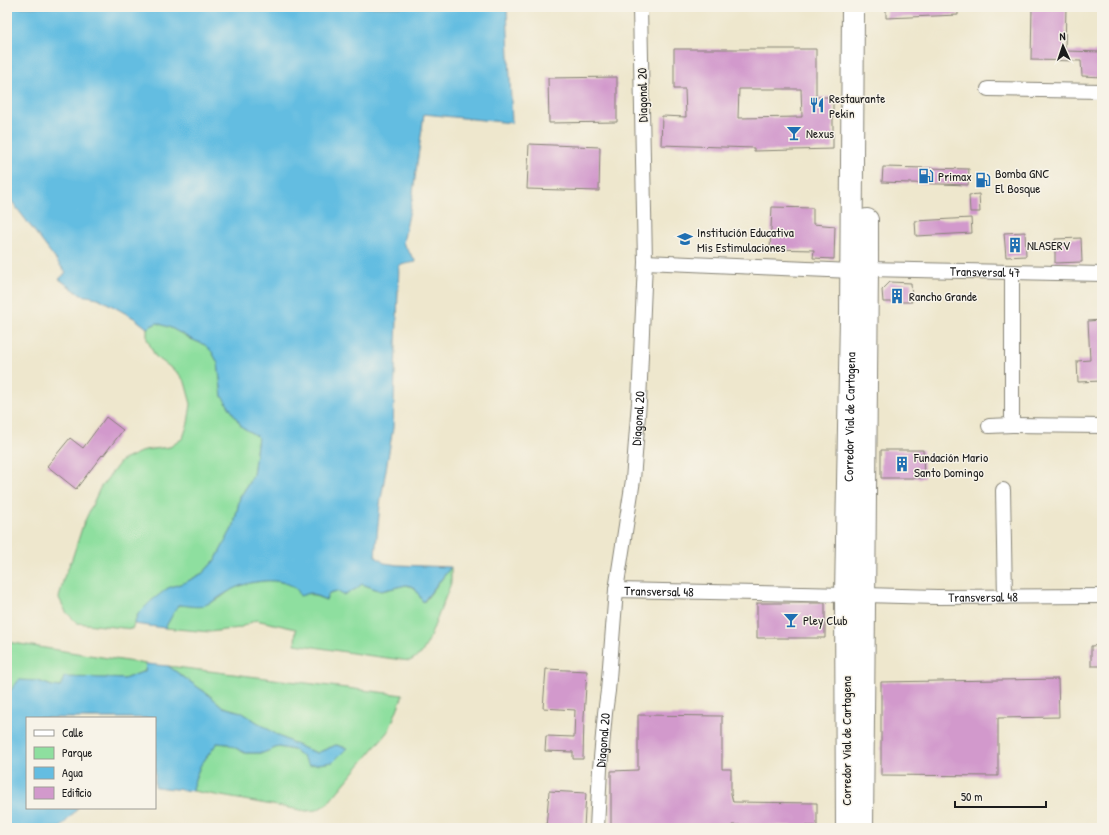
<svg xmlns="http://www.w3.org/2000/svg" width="1109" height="835" viewBox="0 0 1109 835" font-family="'Patrick Hand',sans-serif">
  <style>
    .green { fill: #8edf9f; stroke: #557e5e }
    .water { fill: #64bde1; stroke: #406c7e }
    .building { fill: #d299cc; fill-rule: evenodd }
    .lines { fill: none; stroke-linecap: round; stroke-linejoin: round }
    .minor-casing { stroke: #858274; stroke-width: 16 }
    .primary-casing { stroke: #858274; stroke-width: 24 }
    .minor { stroke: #fff; stroke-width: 14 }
    .primary { stroke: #fff; stroke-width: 22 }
    .labels { text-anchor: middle; stroke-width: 3; stroke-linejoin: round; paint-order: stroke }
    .street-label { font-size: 13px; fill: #1c1c1c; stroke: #f7f3e8 }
    .poi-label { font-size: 13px; fill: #1c1c1c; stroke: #f7f3e8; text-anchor: start }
  </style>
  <rect width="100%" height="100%" fill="#f7f3e8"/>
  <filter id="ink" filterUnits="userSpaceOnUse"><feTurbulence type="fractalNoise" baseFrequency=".025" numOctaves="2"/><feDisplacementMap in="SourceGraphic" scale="8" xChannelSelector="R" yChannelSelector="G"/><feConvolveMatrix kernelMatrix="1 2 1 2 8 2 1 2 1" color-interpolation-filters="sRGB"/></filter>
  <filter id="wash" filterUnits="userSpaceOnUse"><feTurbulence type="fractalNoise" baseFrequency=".012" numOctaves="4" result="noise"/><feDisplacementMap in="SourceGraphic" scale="16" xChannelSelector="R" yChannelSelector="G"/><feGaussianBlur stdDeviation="0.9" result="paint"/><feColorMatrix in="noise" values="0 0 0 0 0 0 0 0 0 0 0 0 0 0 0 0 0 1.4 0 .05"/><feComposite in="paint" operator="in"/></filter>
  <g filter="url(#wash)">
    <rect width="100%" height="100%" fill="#eee7cd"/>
    <!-- green -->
    <path class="green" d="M157,323l14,5 20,11 14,6 7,7 6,11 4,33 20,31 16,10 -5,38 -9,16 -4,6 -6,28 -18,34 -13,14 -17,9 -18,6 -30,26 -6,15 -55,-6 -11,-11 -7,-14 5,-21 8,-18 11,-34 17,-37 21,-27 24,-11 25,-3 13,-9 5,-15 3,-19 -6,-22 -7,-9 -23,-17 -8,-17v-11z
      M451,567v16l-23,59 -7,12 -11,7 -45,-6 -70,-11 1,-15 -40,-9 -17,8 -29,4 -45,-4 13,-23 24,1 18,-8 12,-9 15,-6 25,-3 17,4 7,5 30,11 3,-7 8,-2 18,-2 7,-5 19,7 25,-6 8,2 10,15z
      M7,642l139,22 -1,7 -21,8 -18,-1 -46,9 -8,-1 -14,-5 -31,10z
      M168,666l235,29 -14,35 -61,73 -11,7 -11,1 -113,-20 2,-12 5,-13 17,-23 11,1 17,9h18l15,-6 16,3 9,7 6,8 24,-3 14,-14 -11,-3 -19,8 -16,-6 -22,-11 -38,-24 -18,-5 -14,-12z"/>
    <!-- water -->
    <path class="water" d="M7,7h500l1,26 4,90 -88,-9 -12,86 -9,43 13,19 -17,3 -6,163 -13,77 -5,51 9,7 14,2 53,2 -28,35 -9,-15 -8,-2 -25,6 -19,-7 -6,5 -13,6 -6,-4 -8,2 -3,7 -16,-7 -10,3c-1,-3 -2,-6 -5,-8 -15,-12 -46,-7 -62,1 -10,5 -19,13 -30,17 -7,2 -17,-1 -25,-1l-13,23 -31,-4 4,-10 13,-13 17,-13 18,-6 17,-9 13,-14 18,-34 6,-28 4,-6 9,-16 5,-38 -16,-10 -20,-31 -4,-33 -6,-11 -7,-7 -14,-6 -20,-11 -14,-5 -10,5 -13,-10 -36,-20 -17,-3 -22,-16 7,-6 -59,-78z
      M146,664l22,2 41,29 14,12 18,5 38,24 22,11 16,6 19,-8 11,3 -14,14 -24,3 -6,-8 -9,-7 -16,-3 -15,6h-18l-17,-9 -11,-1 -17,23 -5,13 -2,12 -38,-4v-69h-128v90h51l-18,20h-53v-137h3l9,-11 19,1 14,5 8,1 4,-10 42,1 18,1 21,-8z"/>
    <g id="blocks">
      <!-- building -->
      <path class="building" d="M886,7h72v8l-72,3z
        M1032,7h34l-1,44 37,1v25l-20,-1 -1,-15 -50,-1z
        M674,49h142v48h17v52l-79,2v-3l-93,-3 1,-29 24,1 -1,-28h-11zM739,89h62l1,28 -64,1z
        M617,77v45l-68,1 -1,-45z
        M529,144l71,3 -1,44 -72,-2z
        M883,167l86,2 -1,16 -86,-3z
        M979,194l1,18h-10l-1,-17z
        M772,207l41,1v16l22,2 -1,33 -21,-1 1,-8 -44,-1z
        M971,218l1,15 -56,3 -1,-15z
        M1025,232l1,24 -20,1 -2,-24z
        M1081,238l1,24 -27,1v-24z
        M890,282l21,1 1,19h-29l-1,-12z
        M1102,320v61l-24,1 -1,-21 13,-1 -2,-39z
        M106,417l17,13 -20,26 -1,-1 -26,34 -29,-23 23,-28 13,10z
        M881,450h42l1,28h-43z
        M757,603h68v35h-68z
        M1102,645v21h-11v-20z
        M546,669l41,2 -3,46 -1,42h-10v-7l-28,-1 1,-15 28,1 1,-27 -32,-2z
        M1058,679l1,38 -61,1v58l-117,-1v-93z
        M638,715l84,1v53h9v25l2,8 84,1v23l-85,-1v3h-121v-57l27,-1z
        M549,791l37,2 -2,35h-38z"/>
    </g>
  </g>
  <g filter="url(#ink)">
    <use href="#blocks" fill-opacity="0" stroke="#858274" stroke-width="1"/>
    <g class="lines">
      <!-- minor casing -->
      <g class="minor-casing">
        <g id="minor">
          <path d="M988,89l114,2"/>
          <path d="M645,262l207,9"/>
          <path id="s1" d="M867,269l235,5"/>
          <path d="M1012,272v153"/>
          <path d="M989,426l23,-1 90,1"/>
          <path d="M1003,490l2,107"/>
          <path id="s2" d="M616,590l230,5"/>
          <path id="s3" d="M865,595l72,2 165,-1"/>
          <path id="s4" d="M597,828l3,-59 5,-56 3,-22 8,-101 17,-110 6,-78 6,-140 -5,-255"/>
        </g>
      </g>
      <!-- primary casing -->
      <g class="primary-casing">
        <g id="primary">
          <path id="s5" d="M847,828l-1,-233 5,-278 2,-310"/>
          <path d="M862,828l5,-559v-49"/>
        </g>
      </g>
      <!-- minor -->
      <use href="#minor" class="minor"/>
      <!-- primary -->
      <use href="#primary" class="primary"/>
    </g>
  </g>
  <!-- icons -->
  <defs>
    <g id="restaurant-bare" transform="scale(1.2)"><path d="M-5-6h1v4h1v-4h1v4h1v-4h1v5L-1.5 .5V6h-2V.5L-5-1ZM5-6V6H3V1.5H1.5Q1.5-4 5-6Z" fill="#1f6fb2" stroke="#f7f3e8" stroke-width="2.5" paint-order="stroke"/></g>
    <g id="bar-bare" transform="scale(1.2)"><path d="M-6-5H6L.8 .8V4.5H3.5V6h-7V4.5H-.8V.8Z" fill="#1f6fb2" stroke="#f7f3e8" stroke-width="2.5" paint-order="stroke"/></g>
    <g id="fuel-bare" transform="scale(1.2)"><path d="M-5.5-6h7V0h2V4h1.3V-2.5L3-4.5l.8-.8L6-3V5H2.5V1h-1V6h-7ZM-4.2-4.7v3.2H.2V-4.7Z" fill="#1f6fb2" stroke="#f7f3e8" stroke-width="2.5" paint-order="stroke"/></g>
    <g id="school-bare" transform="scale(1.2)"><path d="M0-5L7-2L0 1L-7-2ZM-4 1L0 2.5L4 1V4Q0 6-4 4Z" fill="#1f6fb2" stroke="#f7f3e8" stroke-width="2.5" paint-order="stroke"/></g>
    <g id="building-bare" transform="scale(1.2)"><path d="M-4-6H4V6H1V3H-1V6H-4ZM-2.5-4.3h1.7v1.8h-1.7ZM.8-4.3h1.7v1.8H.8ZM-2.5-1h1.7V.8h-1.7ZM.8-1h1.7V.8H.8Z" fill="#1f6fb2" stroke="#f7f3e8" stroke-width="2.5" paint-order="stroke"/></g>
  </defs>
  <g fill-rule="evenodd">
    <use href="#restaurant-bare" x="817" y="105"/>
    <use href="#bar-bare" x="794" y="133"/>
    <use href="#fuel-bare" x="926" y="176"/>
    <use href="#fuel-bare" x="983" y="180"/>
    <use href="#school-bare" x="685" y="239"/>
    <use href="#building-bare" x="1015" y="245"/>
    <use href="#building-bare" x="897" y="296"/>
    <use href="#building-bare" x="902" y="464"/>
    <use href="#bar-bare" x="791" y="620"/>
  </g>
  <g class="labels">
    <!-- street labels -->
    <g class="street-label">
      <text transform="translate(642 95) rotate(-91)" y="5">Diagonal 20</text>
      <text dy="5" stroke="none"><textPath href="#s1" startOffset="118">Transversal 47</textPath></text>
      <text dy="5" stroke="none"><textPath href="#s5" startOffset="411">Corredor Vial de Cartagena</textPath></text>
      <text dy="5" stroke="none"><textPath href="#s4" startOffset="412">Diagonal 20</textPath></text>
      <text dy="5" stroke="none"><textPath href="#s2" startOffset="43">Transversal 48</textPath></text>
      <text dy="5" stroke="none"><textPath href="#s3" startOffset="118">Transversal 48</textPath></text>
      <text dy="5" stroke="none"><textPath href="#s4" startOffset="88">Diagonal 20</textPath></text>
      <text transform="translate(846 741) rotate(-90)" y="5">Corredor Vial de Cartagena</text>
    </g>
    <!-- poi labels -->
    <g class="poi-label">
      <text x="829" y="103">Restaurante<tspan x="829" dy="15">Pekin</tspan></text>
      <text x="806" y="138">Nexus</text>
      <text x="995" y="178">Bomba GNC<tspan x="995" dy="15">El Bosque</tspan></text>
      <text x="938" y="181">Primax</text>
      <text x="697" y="237">Institución Educativa<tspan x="697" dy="15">Mis Estimulaciones</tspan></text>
      <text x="1027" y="250">NLASERV</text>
      <text x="909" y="301">Rancho Grande</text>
      <text x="914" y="462">Fundación Mario<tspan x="914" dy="15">Santo Domingo</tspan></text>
      <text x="803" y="625">Pley Club</text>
    </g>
  </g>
  <!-- margin -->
  <rect width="1109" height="835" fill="none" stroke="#f7f3e8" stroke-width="24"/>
  <!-- legend -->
  <rect x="26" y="717" width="130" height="92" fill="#f7f3e8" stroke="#9f9d96"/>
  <rect x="34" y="730" width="20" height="6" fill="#ffffff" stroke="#9f9d96"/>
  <text x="62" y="737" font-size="12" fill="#1c1c1c">Calle</text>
  <rect x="34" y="747" width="20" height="12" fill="#8edf9f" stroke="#9f9d96"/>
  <text x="62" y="757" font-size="12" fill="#1c1c1c">Parque</text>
  <rect x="34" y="767" width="20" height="12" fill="#64bde1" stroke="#9f9d96"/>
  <text x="62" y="777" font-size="12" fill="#1c1c1c">Agua</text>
  <rect x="34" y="787" width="20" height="12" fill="#d299cc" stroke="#9f9d96"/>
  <text x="62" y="797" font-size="12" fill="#1c1c1c">Edificio</text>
  <!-- north arrow -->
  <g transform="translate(1063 46) rotate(357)" stroke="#f7f3e8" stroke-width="3" paint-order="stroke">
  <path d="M0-3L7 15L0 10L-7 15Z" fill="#1c1c1c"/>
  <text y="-6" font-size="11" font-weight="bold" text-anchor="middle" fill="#1c1c1c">N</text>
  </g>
  <!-- scale -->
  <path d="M955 801v6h91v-6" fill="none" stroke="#1c1c1c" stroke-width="2"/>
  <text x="961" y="801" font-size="12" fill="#1c1c1c" stroke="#f7f3e8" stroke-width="3" paint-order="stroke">50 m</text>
</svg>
